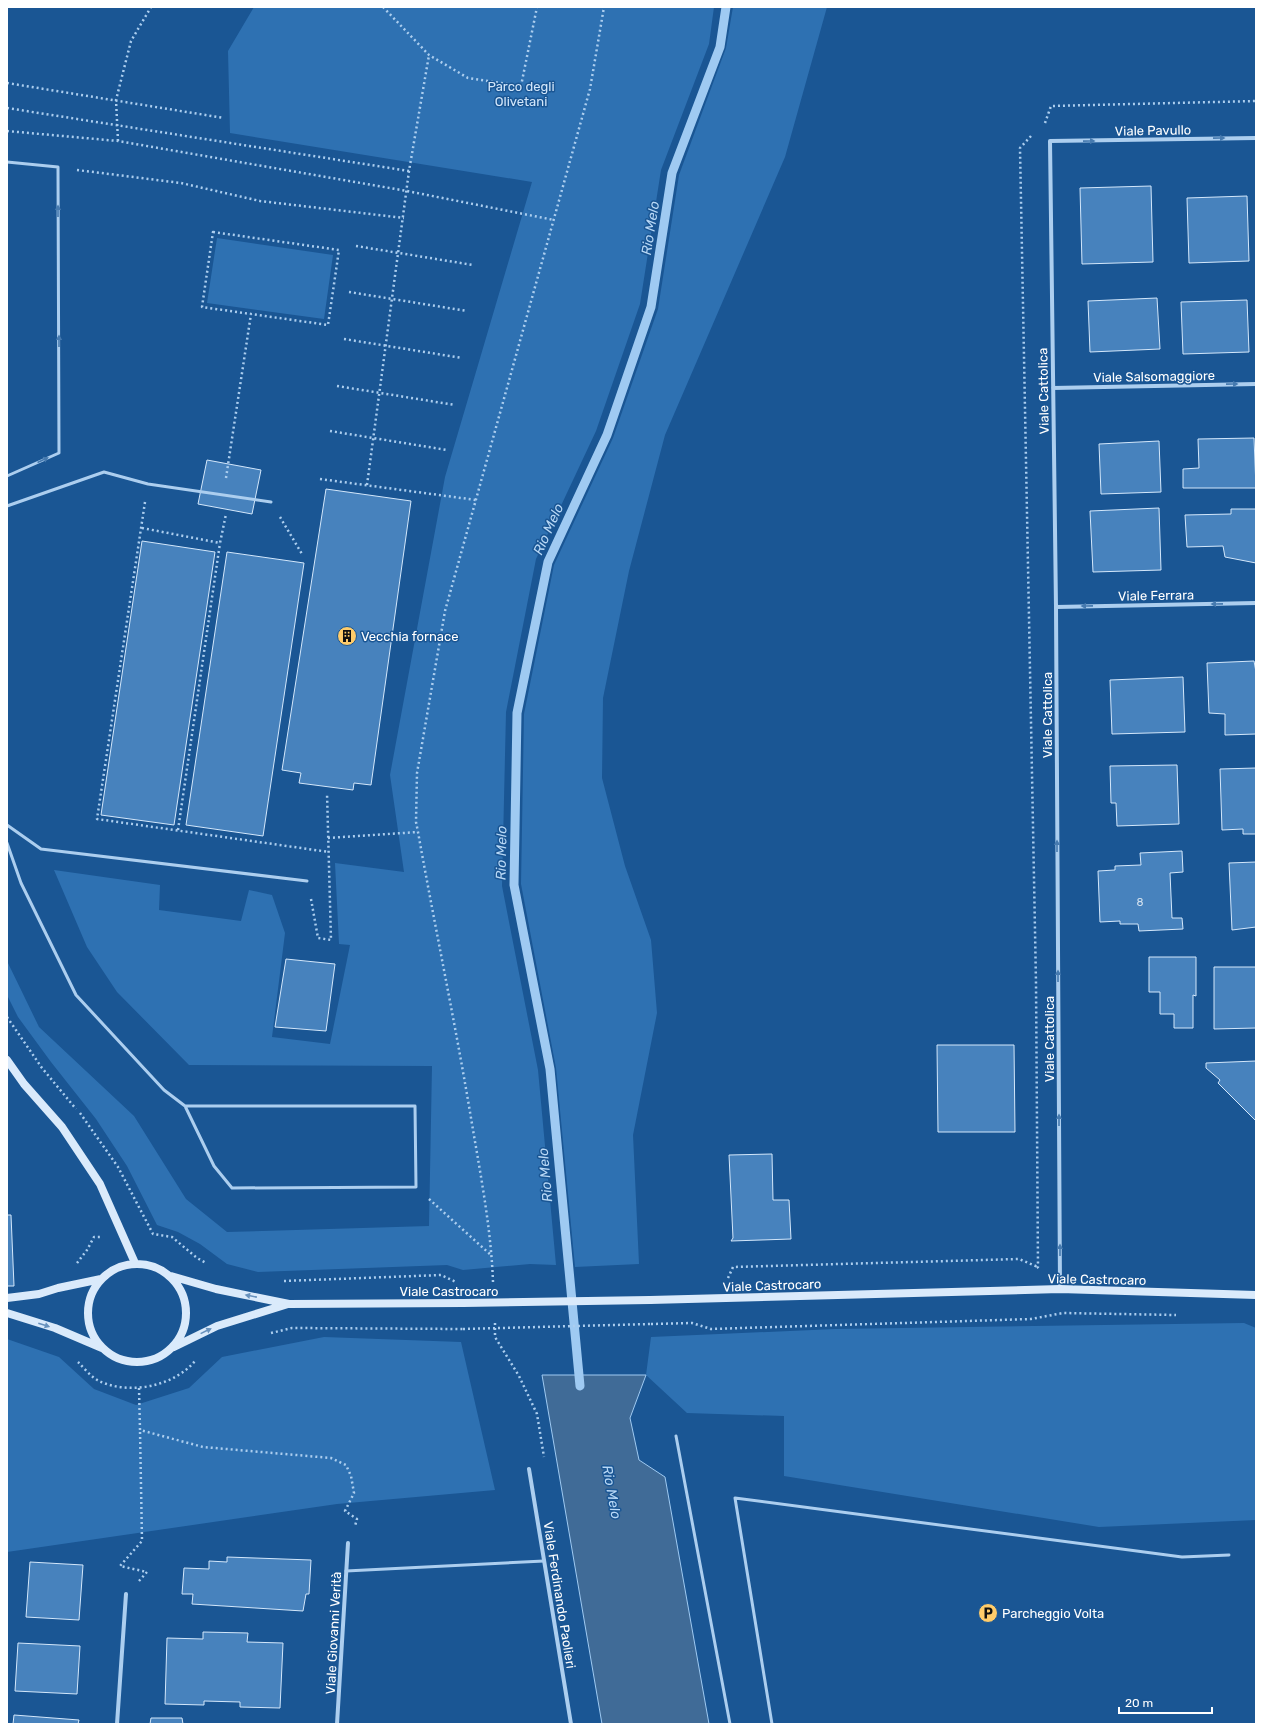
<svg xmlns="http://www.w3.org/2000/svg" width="1263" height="1731" viewBox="0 0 1263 1731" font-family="Rubik,sans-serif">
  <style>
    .green { fill: #2e71b2 }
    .water { fill: #406b97; stroke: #9fcaf2 }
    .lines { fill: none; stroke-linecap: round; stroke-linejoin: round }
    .stream { stroke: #9fcaf2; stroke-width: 9 }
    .building { fill: #4782bd; stroke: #d3e7fb }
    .path { stroke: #acceef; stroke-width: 2.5; stroke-dasharray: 2 3; stroke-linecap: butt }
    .lane { stroke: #acceef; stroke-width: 3 }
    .street { stroke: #acceef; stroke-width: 4 }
    .secondary { stroke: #daeafb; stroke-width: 8 }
    .path-bridge { stroke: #acceef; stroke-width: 2.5; stroke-dasharray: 2 3; stroke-linecap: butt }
    .secondary-bridge { stroke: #daeafb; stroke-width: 8 }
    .oneway { fill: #467aaf }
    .oneway2 { fill: #6791bd }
    .labels { text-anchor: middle; stroke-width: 3; stroke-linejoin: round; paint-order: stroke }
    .number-label { font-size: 11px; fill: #d1e0ee }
    .park-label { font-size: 13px; fill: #d3e7fb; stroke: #1a5694 }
    .street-label { font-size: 13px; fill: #fff; stroke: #1a5694 }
    .poi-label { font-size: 13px; fill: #fff; stroke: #1a5694; text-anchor: start }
    .water-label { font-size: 14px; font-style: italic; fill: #b8d8f6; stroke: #1a5694 }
  </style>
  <rect width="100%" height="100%" fill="#1a5694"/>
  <!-- green -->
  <path class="green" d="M254,7h460l-5,37 -48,126 -21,134 -44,127 -60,128 -30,153 -4,174 36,184 18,195 -26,-1 -67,6 -16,-5 -189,7 -31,-8 -27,-20 -22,-12 -21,-7 -30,-59 -31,-47 -45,-57 -33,-45 -11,-22v-34l32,66 95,89 52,83 41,33 202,-6 3,-160 -243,-1 -72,-73 -30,-45 -33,-77 106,15 -1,25 82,11 8,-31 23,5 13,38 -13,104 58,7 20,-99 -11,-1 -4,-81 69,9 -14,-97 55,-298 87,-295 -302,-49 -2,-82z
    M733,7h94l-42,150 -120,278 -36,136 -26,127 -1,80 23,88 26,74 6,73 -24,122 6,129 -64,3 -19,-199 -35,-184 3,-170 30,-149 59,-127 45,-129 21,-134 47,-127z
    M217,238l116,17 -9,64 -117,-16z
    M1244,1323l12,5v192l-157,7 -315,-51v-60l-97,-3 -41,-38 5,-38 184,-8z
    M324,1337l137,5 34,148 -158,14 -330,48v-213l52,18 35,32 42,16 53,-17 33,-31z"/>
  <!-- water -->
  <path class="water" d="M542,1375h104l-16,43 9,42 26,17 44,247h-107z"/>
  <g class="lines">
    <!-- stream -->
    <path class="stream" d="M580,1386l-30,-317 -36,-184 3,-172 31,-151 59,-127 44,-128 21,-134 48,-126 6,-40"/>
  </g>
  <!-- building -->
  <path class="building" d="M1151,186l2,76 -71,2 -2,-76z
    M1247,196l2,65 -60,2 -2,-65z
    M1157,298l3,51 -70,3 -2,-51z
    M1247,300l2,52 -66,2 -2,-52z
    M1254,438l2,50h-73v-19l16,-1 -1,-29z
    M1159,441l2,51 -60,2 -2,-50z
    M207,460l54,10 -9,44 -54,-10z
    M326,489l85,12 -40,284 -17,-2 -1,7 -54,-7 2,-10 -19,-3z
    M1159,508l2,62 -68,2 -3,-61z
    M1231,509h25v54l-31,-6 -2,-11 -36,1 -2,-32 46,-1z
    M142,541l73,11 -41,273 -73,-10z
    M227,552l77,11 -41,273 -77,-11z
    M1254,661l2,11v62l-31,1v-21l-16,-1 -2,-50z
    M1183,677l2,55 -73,2 -2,-54z
    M1177,765l2,59 -62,2 -1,-23h-5l-1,-37z
    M1256,768v66h-13v-5l-21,1 -2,-61z
    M1182,851l1,21 -13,1 2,45h10l1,11 -44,2 -1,-7h-18v-3l-20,1 -2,-51 17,-1v-4l26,-1 -1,-12z
    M1256,862v65l-24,3 -3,-67z
    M1149,957h47v39l-3,-1v33h-19v-14h-14v-22h-11z
    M286,959l49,5 -9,67 -51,-4z
    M1214,967h42v61l-42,1z
    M937,1045h77l1,87h-77z
    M1256,1061v60l-38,-38 2,-3 -14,-12v-5z
    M772,1154l1,46h16l2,39 -60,2 2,-3 -4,-83z
    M7,1215h4l3,71h-7z
    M227,1557l84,3 -2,34h-3l-3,17 -111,-7 1,-10h-11l2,-26 25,1v-8l18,1z
    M30,1562l53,3 -4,55 -53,-3z
    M203,1632l45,1 -1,9 36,1 -3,65 -40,-1v-5l-36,-1v4l-39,-1 2,-66 36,1z
    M18,1643l62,3 -3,48 -62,-3z
    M14,1715l65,5 -1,4h-65z
    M151,1718h31l1,6h-33z"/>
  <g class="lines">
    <!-- path -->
    <path class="path" d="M383,7l46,48 39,23 53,8 16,-79
      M7,83l217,35
      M1045,123l6,-17 205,-5
      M7,131l111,10 289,50 147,29
      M1031,136l-11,12 16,835 2,284 -3,2
      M118,141l-2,-41 15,-59 20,-34
      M77,170l104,13 79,18 144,17
      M213,232l126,18 -11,75 -126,-18z
      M356,246l117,19
      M349,292l118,19
      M344,339l118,19
      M337,386l118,19
      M330,431l117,19
      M226,478l25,-164
      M320,479l156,21
      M367,485l42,-314 20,-116
      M145,502l-48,317 232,33
      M280,517l22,37
      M142,528l78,15 6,-29
      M178,830l42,-287
      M328,838l90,-6
      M311,899l7,39 13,2 -4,-147
      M7,1017l35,51 34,41
      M80,1113l38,54 35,67 19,3 25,21 9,5
      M429,1199l63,57
      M77,1263l10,-13 7,-13h8
      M728,1278l5,-11 286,-8 19,8
      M284,1281l157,-6 15,7
      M493,1282c-2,-55 -13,-110 -22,-164 -16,-96 -36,-191 -53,-286l-2,-10 1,-49 28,-162 145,-522 14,-82
      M495,1323v14l24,39 18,38 7,43
      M651,1324l41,-1 19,6 320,-10 32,-6 113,2
      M271,1333l21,-5 171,1
      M78,1362c6,6 13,15 21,19 30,14 74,6 96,-20
      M139,1388l1,42 63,17 128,11 15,7 5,11 3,17 -9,18 12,8 -2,7
      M139,1581l8,-9 -27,-6 22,-25 -2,-111"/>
    <!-- lane -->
    <path class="lane" d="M7,162l51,5 1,286 -52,23
      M7,506l97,-34 44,12 123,18
      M7,825l34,24 266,32
      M7,843l14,40 55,112 88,95 21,16 29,60 18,22 184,-1 -1,-81h-230
      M676,1436l54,288
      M346,1571l198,-10
      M772,1724l-37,-226 447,59 47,-2"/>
    <!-- street -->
    <path class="street" d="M1053,388l203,-4
      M1056,607l200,-4
      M1060,1289l-4,-682 -6,-466 206,-3
      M529,1469l42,255
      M117,1724l9,-130
      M337,1724l11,-181"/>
    <!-- secondary -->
    <path class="secondary" d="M7,1060l17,24 38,43 38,57 35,79
      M88 1313a49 49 0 1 1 98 0a49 49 0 1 1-98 0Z
      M171,1276l45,13 73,15 174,-1
      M7,1298l32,-4 19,-6 43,-9
      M650,1300l410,-11 196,6
      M7,1313l48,15 47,20
      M174,1347l43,-21 71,-22"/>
    <!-- path-bridge -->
    <path class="path-bridge" d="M7,108l402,63
      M463,1329l188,-5"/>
    <!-- secondary-bridge -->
    <path class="secondary-bridge" d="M463,1303l187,-3"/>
  </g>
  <!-- one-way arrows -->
  <defs><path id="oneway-solid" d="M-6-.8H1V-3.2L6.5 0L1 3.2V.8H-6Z"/></defs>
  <g class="oneway">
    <use href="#oneway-solid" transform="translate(1219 138) rotate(-1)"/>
    <use href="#oneway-solid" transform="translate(1089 141) rotate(-1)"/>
    <use href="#oneway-solid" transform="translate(58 211) rotate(-90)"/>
    <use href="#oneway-solid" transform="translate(59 341) rotate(-90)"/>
    <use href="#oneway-solid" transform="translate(1232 384) rotate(-1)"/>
    <use href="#oneway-solid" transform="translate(43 460) rotate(-24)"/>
    <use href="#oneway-solid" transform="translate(1217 604) rotate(179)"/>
    <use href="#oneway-solid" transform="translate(1087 606) rotate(179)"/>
    <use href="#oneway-solid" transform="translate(1057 846) rotate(-90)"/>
    <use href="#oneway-solid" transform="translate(1058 976) rotate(-90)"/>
    <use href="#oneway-solid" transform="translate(1059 1120) rotate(-90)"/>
    <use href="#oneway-solid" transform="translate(1060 1250) rotate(-90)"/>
  </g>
  <g class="oneway2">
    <use href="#oneway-solid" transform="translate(251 1296) rotate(-169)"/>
    <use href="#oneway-solid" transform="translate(44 1325) rotate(18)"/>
    <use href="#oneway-solid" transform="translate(206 1331) rotate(-26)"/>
  </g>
  <!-- icons -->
  <defs>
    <g id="building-disc" transform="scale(1)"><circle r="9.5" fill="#ffcc6a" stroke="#1a5694"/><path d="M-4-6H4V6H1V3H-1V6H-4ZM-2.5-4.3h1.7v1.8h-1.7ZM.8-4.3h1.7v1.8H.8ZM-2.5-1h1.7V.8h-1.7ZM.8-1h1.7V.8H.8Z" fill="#111"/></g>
    <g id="parking-disc" transform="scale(1)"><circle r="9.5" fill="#ffcc6a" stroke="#1a5694"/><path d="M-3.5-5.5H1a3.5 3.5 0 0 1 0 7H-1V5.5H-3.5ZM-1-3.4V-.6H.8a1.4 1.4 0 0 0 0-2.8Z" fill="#111"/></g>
  </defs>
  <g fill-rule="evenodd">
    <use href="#building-disc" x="347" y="636"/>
    <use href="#parking-disc" x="988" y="1613"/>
  </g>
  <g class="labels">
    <!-- number labels -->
    <g class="number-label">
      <text x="1140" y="906">8</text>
    </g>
    <!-- park labels -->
    <g class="park-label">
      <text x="521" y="91">Parco degli<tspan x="521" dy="15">Olivetani</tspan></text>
    </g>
    <!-- street labels -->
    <g class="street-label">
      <text transform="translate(1153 130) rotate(-1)" y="5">Viale Pavullo</text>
      <text transform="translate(1154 376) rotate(-1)" y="5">Viale Salsomaggiore</text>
      <text transform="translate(1043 391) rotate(-91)" y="5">Viale Cattolica</text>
      <text transform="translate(1156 595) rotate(-1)" y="5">Viale Ferrara</text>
      <text transform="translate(1047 715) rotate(-90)" y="5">Viale Cattolica</text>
      <text transform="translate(1049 1039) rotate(-90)" y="5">Viale Cattolica</text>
      <text transform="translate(1097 1279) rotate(1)" y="5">Viale Castrocaro</text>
      <text transform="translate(772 1285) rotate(-2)" y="5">Viale Castrocaro</text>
      <text x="449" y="1296">Viale Castrocaro</text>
      <text transform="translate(560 1595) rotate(81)" y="5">Viale Ferdinando Paolieri</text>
      <text transform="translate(333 1633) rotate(-87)" y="5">Viale Giovanni Verità</text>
    </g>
    <!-- poi labels -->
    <g class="poi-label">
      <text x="361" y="641">Vecchia fornace</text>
      <text x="1002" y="1618">Parcheggio Volta</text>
    </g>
    <!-- water labels -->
    <g class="water-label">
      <text transform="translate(650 228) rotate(-81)" y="5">Rio Melo</text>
      <text transform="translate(548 529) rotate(-66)" y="5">Rio Melo</text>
      <text transform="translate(501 853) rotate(-89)" y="5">Rio Melo</text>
      <text transform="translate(545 1175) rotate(-95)" y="5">Rio Melo</text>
      <text transform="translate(612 1492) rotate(80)" y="5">Rio Melo</text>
    </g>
  </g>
  <!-- border -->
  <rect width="1263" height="1731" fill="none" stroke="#ffffff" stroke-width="16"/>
  <!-- scale -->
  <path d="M1119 1707v6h93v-6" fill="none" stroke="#ffffff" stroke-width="2"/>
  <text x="1125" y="1707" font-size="12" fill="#ffffff" stroke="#1a5694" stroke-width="3" paint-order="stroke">20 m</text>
</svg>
